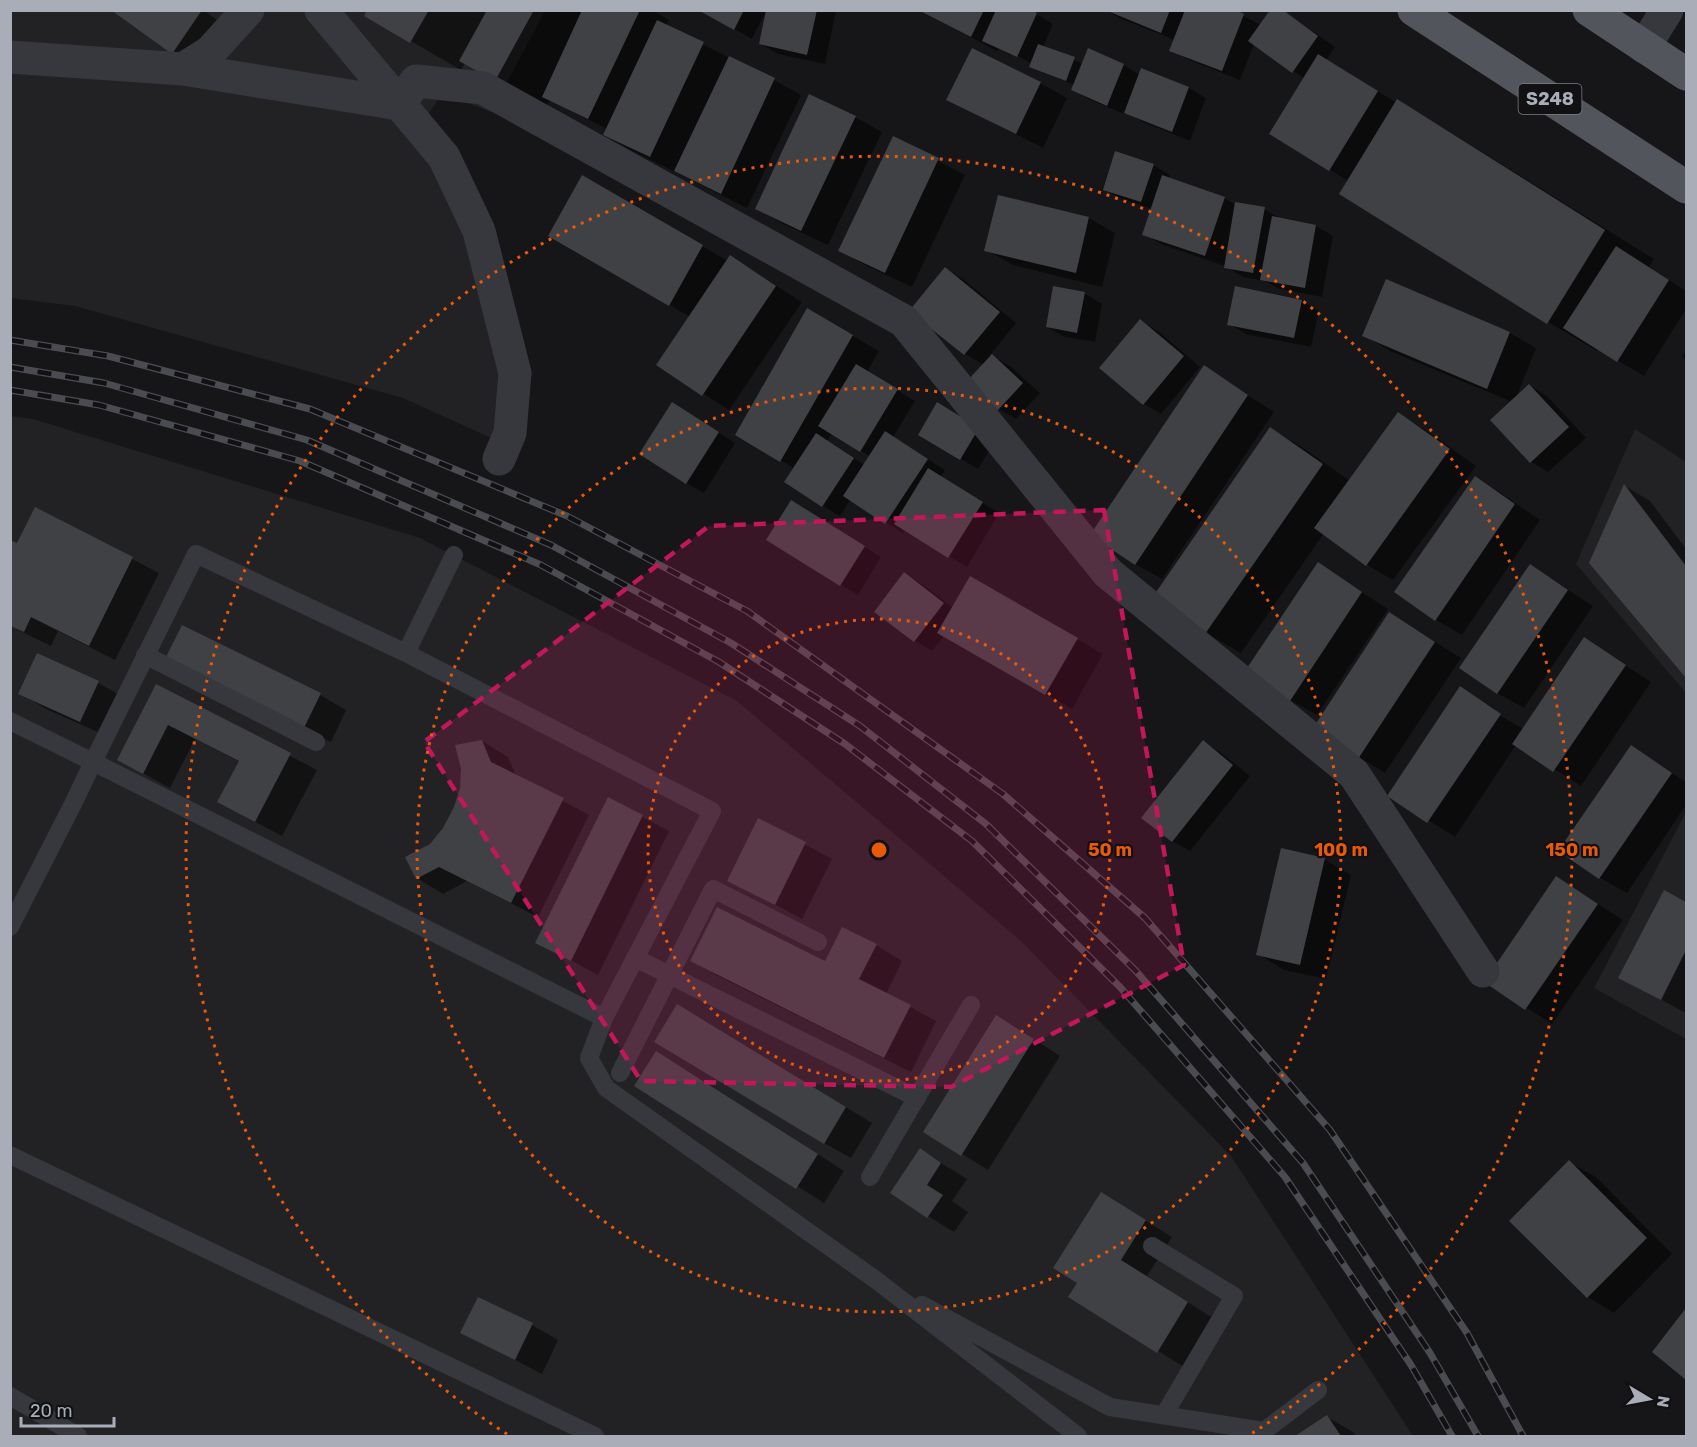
<svg xmlns="http://www.w3.org/2000/svg" width="1697" height="1447" viewBox="0 0 1697 1447" font-family="Rubik,sans-serif">
  <style>
    .built { fill: #222225 }
    .shadow { fill: #0007; fill-rule: evenodd }
    .building { fill: #404145 }
    .lines { fill: none; stroke-linecap: round; stroke-linejoin: round }
    .lane { stroke: #37383d; stroke-width: 18 }
    .street { stroke: #37383d; stroke-width: 33 }
    .primary { stroke: #53555c; stroke-width: 33 }
    .rail-casing { stroke: #4a4c52; stroke-width: 7 }
    .rail { stroke: #111113; stroke-width: 4.5; stroke-dasharray: 14; stroke-linecap: butt }
    .marked { fill: #c2185b; fill-opacity: 0.2; stroke: #c2185b; stroke-width: 4.5; stroke-dasharray: 12 8; stroke-linejoin: round }
    .ring { fill: none; stroke: #e8590c; stroke-width: 3; stroke-dasharray: 3 6 }
    .labels { text-anchor: middle; stroke-width: 4.5; stroke-linejoin: round; paint-order: stroke }
    .shield { fill: #111113; stroke: #7b7e86; stroke-width: 1.5 }
    .shield-label { font-size: 18px; font-weight: bold; fill: #a8adb8 }
    .centre { fill: #e8590c; stroke: #111113; stroke-width: 3 }
    .ring-label { font-size: 18px; text-anchor: middle; font-weight: bold; fill: #e8590c; stroke: #111113; stroke-width: 4.5; stroke-linejoin: round; paint-order: stroke }
  </style>
  <rect width="100%" height="100%" fill="#161618"/>
  <!-- built -->
  <path class="built" d="M11,11h534l-54,101 -49,-19 -16,25 67,104 39,152 -14,76 -115,-52 -328,-92 -64,-8z
    M10,416l23,3 387,119 317,163 285,241 209,214 182,280h-1402z
    M1635,429l51,33v231l-110,-129z
    M1686,812v227l-92,-51z"/>
  <!-- shadow -->
  <path class="shadow" d="M114,10h89l24,17 -28,41 -27,-16z
    M369,10h283l17,10 -3,6 108,54 27,15 -54,113 -116,-58 -27,-15 3,-6 -57,-29 -5,8 -80,-45 -4,7 -95,-55z
    M700,10h67l-15,29z
    M768,10h68l-11,54 -47,-10 -17,-10z
    M918,10h109l9,4 17,10 -10,23 40,17 6,-14 35,15 16,10 2,-5 47,18 17,10 -16,43 -47,-19 -17,-10 -1,2 -35,-14 -17,-10 2,-5 -36,-14 -7,-4v-3l-21,-12 -1,3 -11,-6 -2,2z
    M1106,10h126l29,15 21,-15 53,37 -9,13 71,43 1,-2 49,29 207,129 -5,8 37,24v18l-42,67 -46,-27 -1,2 -49,-29 -200,-141 -77,-47 34,-55 -51,-35 -14,36 -51,-20 -18,-10 4,-10 -56,-22z
    M1040,83l27,15 -24,50 -95,-48z
    M855,117l27,15 -54,113 -45,-21 -26,-16z
    M894,138l71,37 -53,112 -45,-21 -27,-15z
    M1153,165l17,10 -1,4 55,19 12,7 28,4 18,10 34,7 17,10 -11,61 -42,-8 -15,-8 -22,-4 -18,-11 -64,-22 -17,-10 8,-25 -30,-10 -18,-10z
    M583,177l145,84 2,-4 72,45 -73,108 -71,-45 32,-48 -140,-81z
    M1089,218l26,15 -13,54 -89,-22 -27,-15z
    M946,269l17,10 53,44 -26,32 20,11 30,27 -24,26 -17,-10 -15,-44 -19,-11 -54,-43z
    M1387,281l123,52 26,15 -20,50 14,-12 17,10 39,42 -38,34 -17,-10 -39,-42 20,-18 -122,-51 -26,-16z
    M1084,293l18,11 -7,38 -30,-5 -18,-10z
    M1301,301l18,10 -8,36 -65,-13 -17,-10z
    M808,310l71,41 -12,21 48,29 -22,36 52,33 -5,7 59,36 -32,54 -62,-38 -2,4 -53,-33 -10,16 -17,-10 -29,-38 -57,-33zM832,433l39,24 -6,8 -38,-24z
    M1140,321l18,10 42,36 -39,47 -17,-10z
    M1686,350v11l-4,-4z
    M1204,367l70,45 -112,167 -27,-15z
    M938,404l58,35 -18,30 -58,-35z
    M690,414l45,29 -31,50 -18,-10z
    M1398,414l26,15 52,37 -83,114 -26,-15 -43,-32 -83,120 -35,-20 65,-204 34,20 45,32z
    M1475,478l26,15 39,27 -78,115 -26,-15z
    M1625,486l25,15 36,48v127l-95,-114z
    M36,509l123,64 -44,87 -57,-29 -7,15 -41,-20v-84l8,3z
    M809,512l72,45 -23,38 -90,-55z
    M1318,564l70,45 -71,106 -27,-15z
    M1531,566l62,40 -69,102 -27,-15z
    M905,574l17,10 31,24 17,-30 133,76 -31,55 -128,-73 -12,15 -17,-10z
    M1390,614l71,44 -76,115 -26,-16z
    M1585,639l66,43 -70,104 -65,-41 -61,92 -66,-42 71,-107 35,21 -1,3 31,18z
    M193,674l127,21 26,15 -15,32z
    M98,683l27,15 -18,38 -61,-27 -26,-16z
    M157,686l160,84 -35,66 -36,-19 -6,-55 -45,-23 -25,49 -51,-28z
    M482,741l26,16 8,19 73,39 -51,102 -71,-36 -24,13 -26,-16 14,-33 13,-16 12,-21z
    M1203,742l17,10 30,24 -60,75 -18,-10z
    M1631,747l55,35v23l-59,88 -27,-15 -40,-28z
    M608,799l61,32 -71,144 -61,-33z
    M759,820l73,39 -30,60 -73,-39z
    M1324,859l27,16 -25,104 -42,-9 -26,-16z
    M1557,878l66,42 -71,104 -66,-42z
    M1665,892l21,11v110l-39,-21z
    M876,945l26,16 -16,33 50,27 -25,51 -193,-96 -26,-15 134,2z
    M704,1021l168,102 -21,35 -27,-15z
    M1023,1032l37,24 -72,114 -63,-39z
    M683,1068l161,103 -20,32 -188,-118z
    M920,1150l47,29 -15,22 16,11 -14,20 -26,-16z
    M1569,1162l27,15 76,77 -58,59 -26,-16 -77,-76z
    M1127,1209l45,28 -25,39 67,43 -30,48 -114,-71z
    M1686,1311v67l-32,-26z
    M532,1325l26,15 -16,34 -80,-42z
    M1327,1417l26,15 3,4h-58z"/>
  <!-- building -->
  <path class="building" d="M111,10h91l-30,44z
    M367,10h62l-19,33 -46,-27z
    M487,10h47l-39,71 -36,-20z
    M582,10h58l-52,109 -46,-22z
    M698,10h46l-10,20z
    M766,10h51l-10,45 -48,-11z
    M918,10h66l-13,27z
    M996,10h35l6,3 -20,44 -35,-16z
    M1105,10h65l-9,23z
    M1185,10h51l8,4 -22,57 -53,-20z
    M1270,10h13l35,26 -26,37 -44,-32z
    M657,20l47,22 -54,115 -47,-22z
    M1038,44l37,13 -9,24 -37,-14z
    M972,48l69,34 -25,52 -70,-34z
    M1088,48l36,16 -17,42 -36,-16z
    M1318,54l60,37 -49,80 -60,-37z
    M729,56l46,22 -54,116 -47,-23z
    M1141,68l48,19 -17,45 -48,-19z
    M809,94l47,22 -55,115 -46,-22z
    M1397,99l208,131 -58,94 -208,-130z
    M893,136l46,22 -54,115 -47,-22z
    M1115,151l39,13 -13,38 -38,-12z
    M582,175l121,70 -34,61 -121,-70z
    M1162,175l63,22 -20,59 -63,-21z
    M998,195l91,22 -13,56 -92,-22z
    M1235,202l30,5 -12,66 -29,-5z
    M1272,216l44,9 -11,63 -45,-8z
    M1616,246l53,34 -52,82 -54,-34z
    M730,255l46,31 -74,110 -46,-31z
    M945,267l55,45 -36,43 -55,-44z
    M1386,279l124,53 -23,57 -125,-53z
    M1053,286l32,6 -8,41 -31,-6z
    M1235,286l67,14 -8,38 -67,-13z
    M807,308l46,27 -73,127 -45,-27z
    M1140,319l44,37 -41,49 -44,-37z
    M992,354l31,29 -25,27 -31,-29z
    M856,364l42,25 -38,63 -42,-26z
    M1204,365l44,30 -113,170 -45,-30z
    M1529,384l40,43 -39,36 -40,-43z
    M672,402l47,30 -33,52 -47,-30z
    M937,402l42,26 -19,32 -42,-25z
    M1398,412l52,37 -84,117 -52,-38z
    M1270,427l53,37 -118,170 -53,-36z
    M885,431l43,28 -43,65 -42,-28z
    M816,433l38,25 -32,49 -38,-25z
    M928,468l55,34 -35,56 -54,-34z
    M1475,476l40,28 -80,117 -41,-29z
    M1624,484l62,82v112l-97,-115z
    M791,500l74,46 -25,40 -74,-46z
    M35,507l98,50 -44,89 -58,-29 -7,15 -14,-6v-86l7,3z
    M1318,562l44,30 -72,109 -45,-30z
    M1530,564l38,26 -71,104 -38,-26z
    M904,572l40,31 -30,39 -40,-30z
    M970,576l108,62 -33,57 -108,-62z
    M1389,612l46,30 -77,117 -45,-31z
    M182,625l139,68 -17,35 -139,-69z
    M1584,637l42,28 -73,107 -41,-28z
    M37,653l62,28 -19,41 -62,-28z
    M156,684l135,69 -36,69 -38,-20 22,-41 -71,-36 -25,49 -26,-14z
    M1460,686l41,28 -74,109 -40,-27z
    M482,740l9,22 73,36 -53,105 -72,-36 -23,12 -11,-22 25,-13 13,-16 11,-21 6,-19 1,-19 -6,-24z
    M1203,740l30,25 -61,77 -31,-24z
    M1631,745l41,28 -73,106 -41,-28z
    M608,797l35,18 -72,146 -36,-18z
    M758,818l48,24 -31,63 -48,-24z
    M1281,848l44,10 -25,107 -44,-10z
    M1556,876l42,28 -73,106 -41,-28z
    M1664,890l22,12v48l-25,50 -43,-22z
    M717,907l108,54 17,-34 35,17 -18,35 52,26 -27,53 -194,-97z
    M677,1004l169,103 -22,37 -170,-102z
    M996,1015l38,24 -73,117 -38,-24z
    M656,1051l162,103 -22,35 -162,-103z
    M920,1148l21,15 -14,22 16,10 -16,23 -37,-25z
    M1569,1160l78,78 -60,60 -78,-77z
    M1101,1192l45,28 -25,40 67,42 -31,51 -89,-56 9,-14 -24,-15z
    M478,1297l55,26 -18,37 -55,-27z
    M1686,1308v72l-34,-28z
    M1327,1415l14,21h-46z"/>
  <g class="lines">
    <!-- lane -->
    <path class="lane" d="M406,653l48,-98
      M145,655l171,87
      M10,721l83,41 511,256 108,-207 -306,-158 -210,-99 -103,208 -19,40 -64,125
      M635,958l282,140
      M604,1018l-15,40 17,30 270,192 202,156
      M620,1073l93,-184 105,53
      M10,1155l585,281
      M870,1177l101,-172
      M1152,1246l82,50 -70,119
      M922,1305l188,102 154,24 54,-41
      M10,1396l68,40"/>
    <!-- street -->
    <path class="street" d="M321,10l123,147 35,74 36,142 -5,60 -11,26
      M1644,47l23,-37
      M10,57l173,12 27,-17 38,-42
      M183,69l216,35 17,-23 67,7 421,233 204,252 246,201 129,197"/>
    <!-- primary -->
    <path class="primary" d="M1414,10l272,177
      M1589,10l97,64"/>
    <!-- rail casing -->
    <g class="rail-casing">
      <path id="rail" d="M10,340l98,16 202,53 257,107 180,95 256,183 142,124 185,212 137,203 56,103
        M10,367l94,16 203,57 244,105 180,98 129,83 126,98 150,147 167,192 127,190 48,83
        M10,390l89,15 201,56 241,104 178,97 126,82 127,97 148,146 165,190 126,188 41,71"/>
    </g>
    <!-- rail -->
    <use href="#rail" class="rail"/>
  </g>
  <!-- marked area -->
  <path class="marked" d="M1104,510l80,455 -233,122 -310,-6 -217,-339 285,-216z"/>
  <!-- distance rings -->
  <g class="ring">
    <circle cx="879" cy="850" r="231"/>
    <circle cx="879" cy="850" r="462"/>
    <path d="M507 1434A693 693 0 1 1 1251 1434"/>
  </g>
  <g class="labels">
    <!-- shield labels -->
    <rect class="shield" x="1518.5" y="84" width="63" height="30" rx="4.5"/>
    <g class="shield-label">
      <text x="1550" y="105">S248</text>
    </g>
  </g>
  <circle cx="879" cy="850" r="9" class="centre"/>
  <g class="ring-label">
    <text x="1110" y="856">50 m</text>
    <text x="1341" y="856">100 m</text>
    <text x="1572" y="856">150 m</text>
  </g>
  <!-- border -->
  <rect width="1697" height="1447" fill="none" stroke="#a8adb8" stroke-width="24"/>
  <!-- north arrow -->
  <g transform="translate(1649 1399) rotate(100)" stroke="#111113" stroke-width="4.5" paint-order="stroke">
  <path d="M0-4.5L10 22L0 15L-10 22Z" fill="#a8adb8"/>
  <text y="-9" font-size="16" font-weight="bold" text-anchor="middle" fill="#a8adb8">N</text>
  </g>
  <!-- scale -->
  <path d="M21 1417v9h93v-9" fill="none" stroke="#a8adb8" stroke-width="3"/>
  <text x="30" y="1417" font-size="18" fill="#a8adb8" stroke="#111113" stroke-width="4.5" paint-order="stroke">20 m</text>
</svg>
